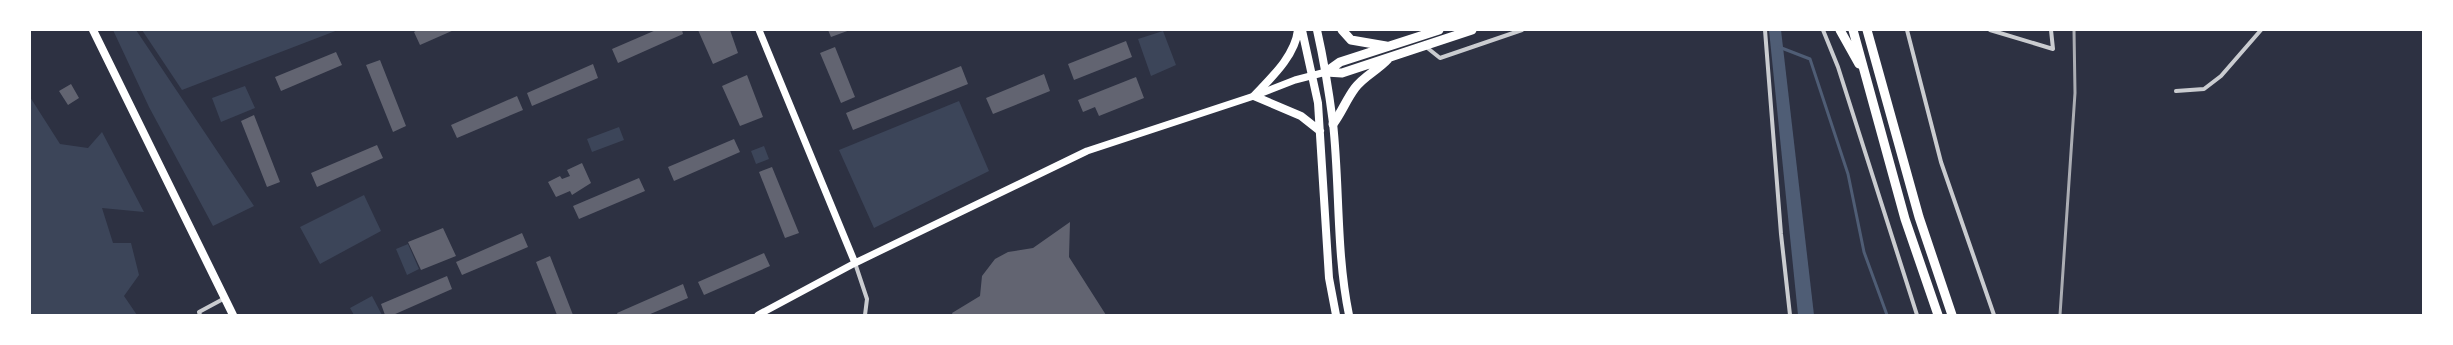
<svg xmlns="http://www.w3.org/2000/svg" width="2453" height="345" viewBox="0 0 2453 345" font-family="Rubik,sans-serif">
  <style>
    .green { fill: #3c4559 }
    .water { fill: #4f5d75 }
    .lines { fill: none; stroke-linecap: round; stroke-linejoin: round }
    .stream { stroke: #4f5d75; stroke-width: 3 }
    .building { fill: #626471 }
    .minor { stroke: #caccd0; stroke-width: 4 }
    .secondary { stroke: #fff; stroke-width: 7 }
    .primary { stroke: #fff; stroke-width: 8 }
    .trunk { stroke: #fff; stroke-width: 9 }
    .rail { stroke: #abadb3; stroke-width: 3 }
  </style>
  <rect width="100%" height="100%" fill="#2d3142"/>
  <!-- green -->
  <path class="green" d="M113,30h23l118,176 -41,20 -64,-119z
    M142,30h196l-156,60z
    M1163,31l13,34 -25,11 -13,-37z
    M245,86l10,22 -34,14 -9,-24z
    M30,97l30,47 28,4 14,-16 42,80 -42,-4 11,35h18l8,32 -15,21 13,19h-107z
    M959,101l30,70 -115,57 -35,-78z
    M619,127l5,13 -32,12 -5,-13z
    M764,146l5,13 -13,5 -5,-13z
    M364,195l17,36 -61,33 -20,-37z
    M408,244l11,25 -12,6 -11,-26z
    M372,296l10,19h-28l-4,-7z"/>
  <!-- water -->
  <path class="water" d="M1769,30h12l33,285h-16z"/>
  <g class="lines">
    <!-- stream -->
    <path class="stream" d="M1779,47l31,12 38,115 16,78 23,63"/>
  </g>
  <!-- building -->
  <path class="building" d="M417,30h37l-34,15 -6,-13z
    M656,30h26l1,4 -65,29 -6,-14z
    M698,30h32l8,23 -25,11z
    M828,30h22l-19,7z
    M1126,41l6,16 -58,23 -6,-16z
    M835,47l20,50 -14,6 -21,-50z
    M336,52l6,13 -61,26 -6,-14z
    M380,60l26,66 -13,6 -27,-67z
    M593,64l5,14 -66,28 -5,-13z
    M961,66l7,18 -115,46 -7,-17z
    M1044,74l6,17 -57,23 -7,-16z
    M747,75l16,42 -23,9 -18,-40z
    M1136,77l8,21 -45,18 -4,-9 -12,5 -5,-12z
    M71,84l8,14 -11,7 -9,-14z
    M517,96l6,14 -66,28 -6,-13z
    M254,115l26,67 -13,5 -26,-66z
    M734,139l6,13 -66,29 -6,-14z
    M377,145l6,13 -66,29 -6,-14z
    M582,163l9,20 -19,12 -2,-4 -14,6 -8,-15 12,-6 2,3 8,-3 -3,-6z
    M772,167l27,66 -14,5 -26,-66z
    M639,178l6,13 -66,28 -6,-13z
    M1070,222l-1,35 37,58h-153l-1,-2 28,-17 2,-20 13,-17 13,-7 25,-4z
    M443,228l13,28 -35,14 -13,-28z
    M522,233l6,14 -66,28 -6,-13z
    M764,253l6,13 -66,29 -6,-13z
    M550,256l23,59h-16l-21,-53z
    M447,276l5,13 -59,26h-8l-4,-11z
    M683,284l5,14 -40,17h-30l-1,-2z"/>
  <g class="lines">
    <!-- minor -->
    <path class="minor" d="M1765,30l16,204 9,81
      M1823,30l15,37 79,248
      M1907,30l34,132 53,153
      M1990,30l63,19 -2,-19
      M1425,46l15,12 82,-28
      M2176,91l28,-2 17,-13 40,-46
      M855,263l12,36 -2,16
      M200,315l-1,-3 26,-14"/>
    <!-- secondary -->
    <path class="secondary" d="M759,30l96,233
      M758,315l97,-52 232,-112 167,-55 41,-16 31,-8"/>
    <!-- primary -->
    <path class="primary" d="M93,30l140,285
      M1298,30c-3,26 -27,48 -44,66l47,20 19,15
      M1302,30l16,73 11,175 7,37
      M1317,30c7,31 12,62 16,93 7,64 3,129 16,192"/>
    <!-- trunk -->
    <path class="trunk" d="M1342,30l9,10 35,6
      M1840,30l19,34
      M1853,30l52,189 33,96
      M1867,30l52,187 33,98
      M1326,72l16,1 130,-43
      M1326,72l14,-10 99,-32
      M1333,124c9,-12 13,-24 22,-36 9,-12 23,-18 33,-29"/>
    <!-- rail -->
    <path class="rail" d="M2060,315l15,-222 -1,-63"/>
  </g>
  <!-- border -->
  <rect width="2453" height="345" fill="none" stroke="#ffffff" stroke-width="62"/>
</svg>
